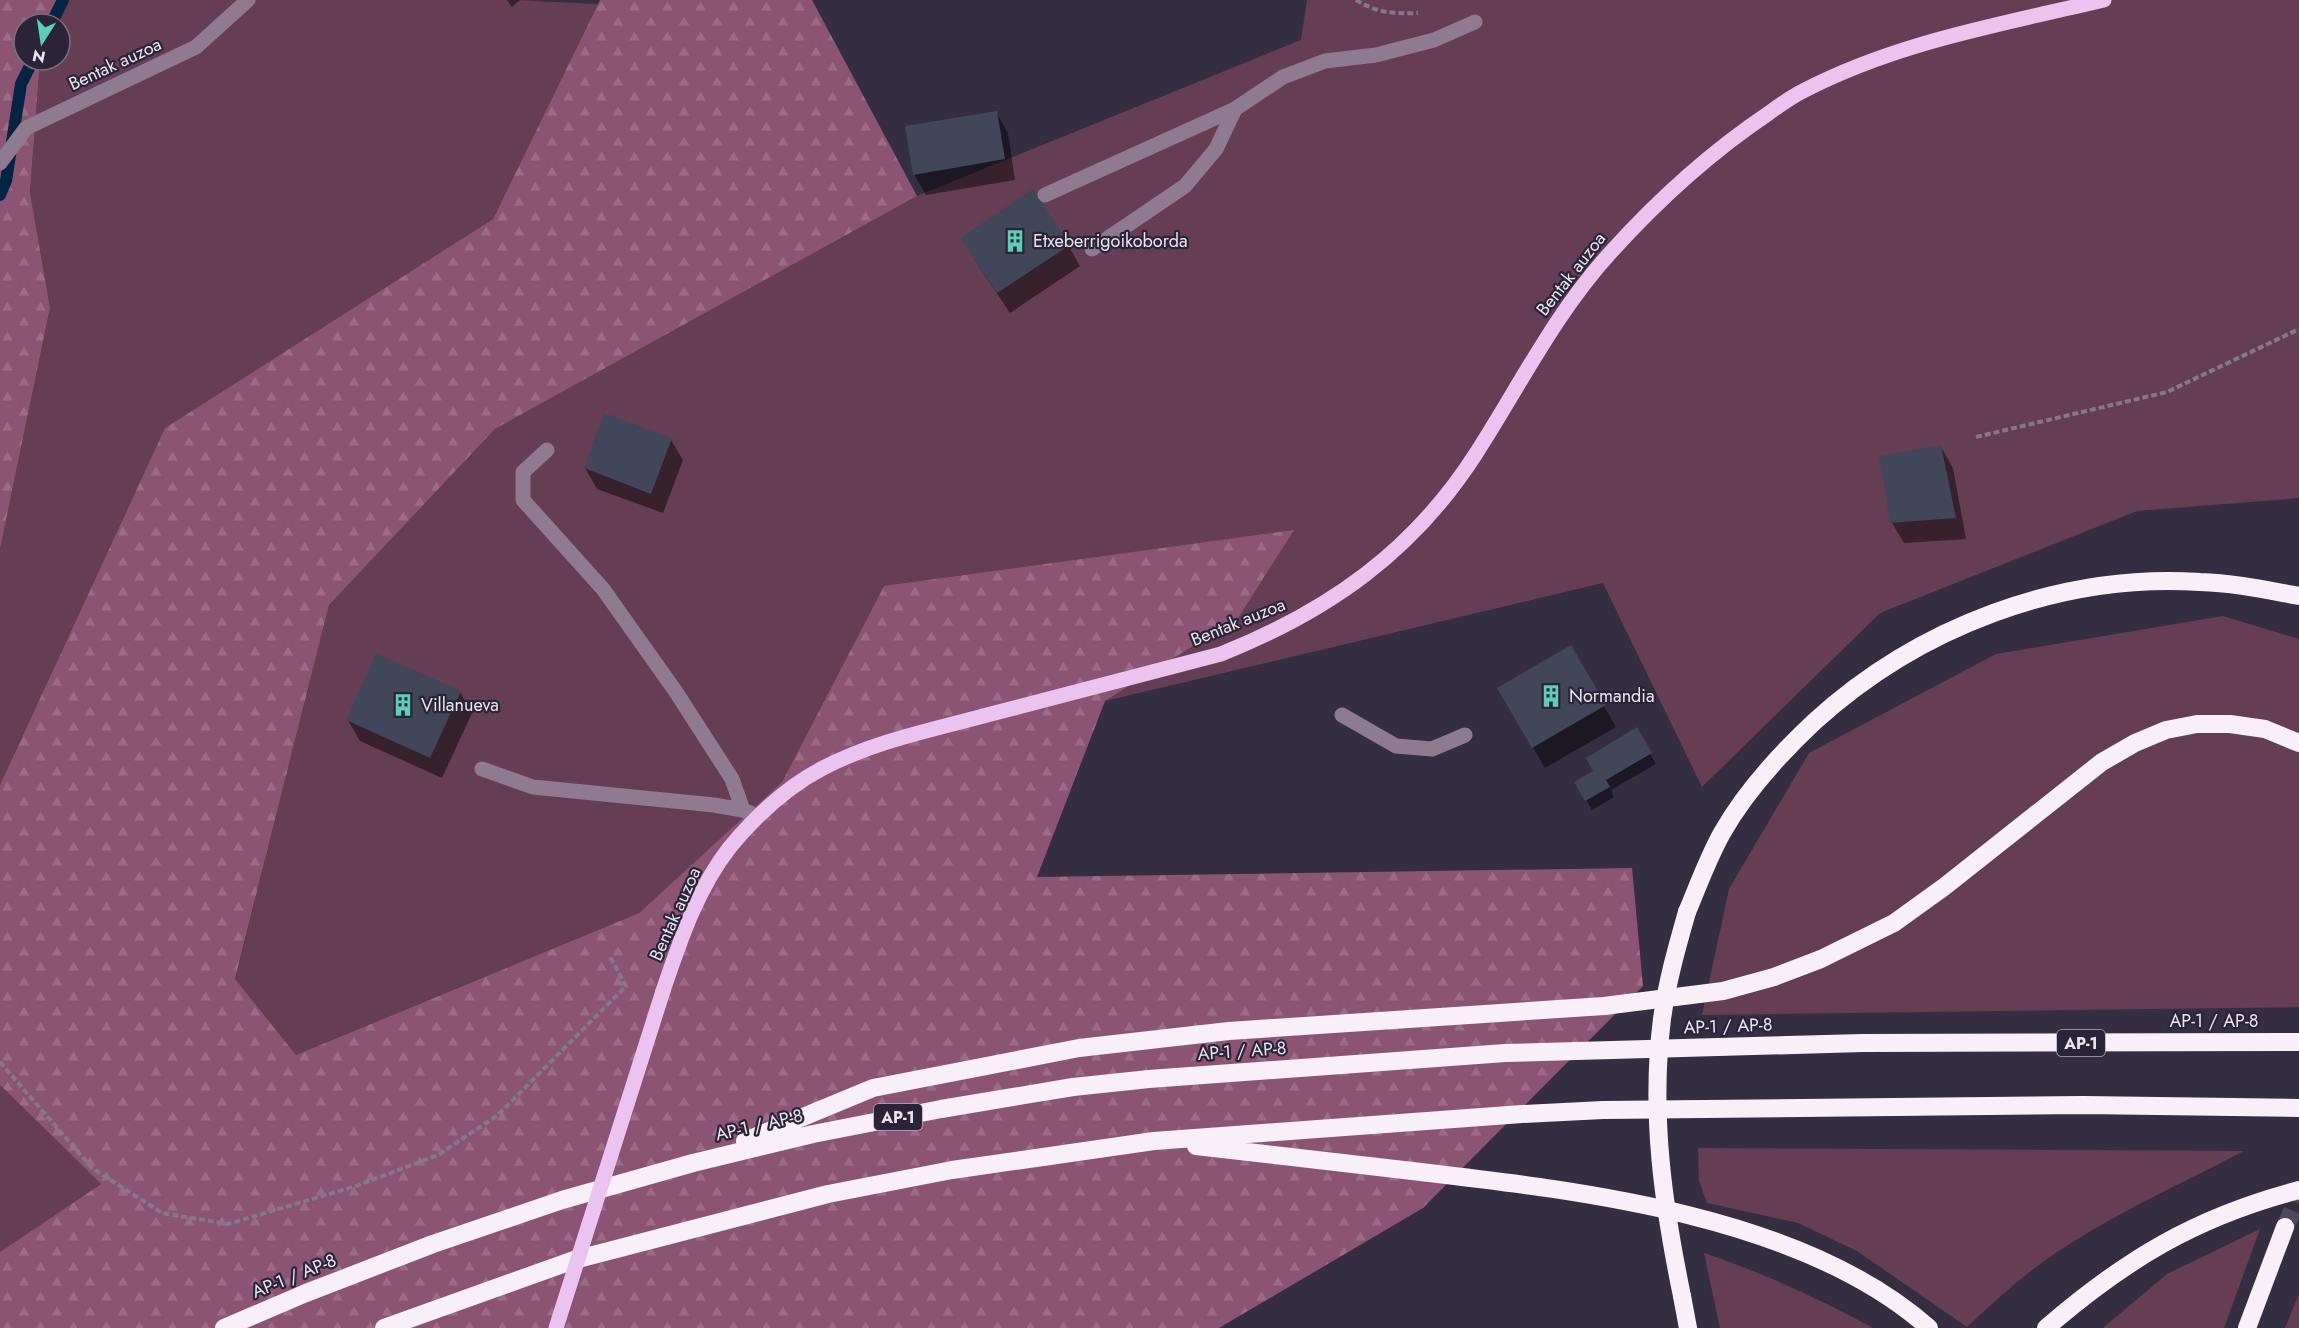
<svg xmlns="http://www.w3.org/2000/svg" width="2299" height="1328" viewBox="0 0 2299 1328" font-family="Jost,sans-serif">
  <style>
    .grass { fill: #663e54 }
    .forest { fill: url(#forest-firs) }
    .shadow { fill: #0007 }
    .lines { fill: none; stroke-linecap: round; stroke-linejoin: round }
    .stream { stroke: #042442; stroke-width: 12 }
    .building { fill: #41465b }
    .highway-tunnel { stroke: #50495c; stroke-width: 18; stroke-dasharray: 18 9; stroke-linecap: butt }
    .path { stroke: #807a8b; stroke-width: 4; stroke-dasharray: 6 3; stroke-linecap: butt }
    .minor { stroke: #8e7b90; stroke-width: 15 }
    .major { stroke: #eac3ef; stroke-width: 15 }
    .highway { stroke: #f8eff9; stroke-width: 18 }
    .major-bridge { stroke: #eac3ef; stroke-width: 15 }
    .highway-bridge { stroke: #f8eff9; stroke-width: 18 }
    .labels { text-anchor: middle; stroke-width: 4.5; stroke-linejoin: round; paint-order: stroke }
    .shield { fill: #2b2438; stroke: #b0abba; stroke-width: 1.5 }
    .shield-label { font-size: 16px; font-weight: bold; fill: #e9e5f2 }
    .street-label { font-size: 18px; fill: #e9e5f2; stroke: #2b2438 }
    .poi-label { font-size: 18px; fill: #e9e5f2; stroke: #2b2438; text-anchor: start }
  </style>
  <defs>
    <pattern id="forest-firs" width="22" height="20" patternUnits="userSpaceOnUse" patternTransform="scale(1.5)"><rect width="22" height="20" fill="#8c5473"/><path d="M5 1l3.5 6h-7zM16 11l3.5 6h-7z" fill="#9c6c87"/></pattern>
  </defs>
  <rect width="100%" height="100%" fill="#352e42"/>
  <!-- grass -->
  <path class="grass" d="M62,0h455l81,4 -105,215 -328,209 -165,357v-236l50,-241 -20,-116 10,-132h20v-36h-11z
    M1307,0h992v498l-162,13 -257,102 -178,174 -99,-204 -498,118 133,-83 -354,-32 -102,196 -143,131 -343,142 -61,-75 94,-375 166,-176 422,-233 384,-156z
    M2223,616l76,23v368l-597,8 27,-126 80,-136 187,-99z
    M0,1085l101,99 -101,68z
    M1698,1148l546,3c-66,34 -135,65 -197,108 -28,20 -55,44 -80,68l-110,-76 -59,-28 -91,-20 -8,-22z
    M2260,1229l-36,99h-121l64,-54z
    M1704,1253c59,20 114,45 169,75h-153z
    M2299,1294v34h-14z"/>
  <!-- forest -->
  <path class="forest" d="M0,0h62l-13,24h-25v36h16l-10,132 20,116 -50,241z
    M600,0h212l105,196 -422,233 -166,176 -94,374 61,76 343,-142 143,-131 102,-196 410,-56 -56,88 -133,83 -68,176 595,-9 11,118 -220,222 -204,120h-1219v-76l101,-68 -101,-99v-300l165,-357 328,-209z"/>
  <!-- shadow -->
  <path class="shadow" d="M507,0h13l-8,7z
    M996,112l12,21 7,47 -89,15 -12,-21z
    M1068,245l12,21 -70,47 -36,-54z
    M671,440l12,20 -20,53 -66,-24 -12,-21z
    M1941,447l12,21 13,71 -62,4 -12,-20z
    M1570,647l46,80 -71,41 -46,-80z
    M460,692l12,21 -30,65 -82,-37 -12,-21z
    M1636,729l20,35 -45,26 3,7 -22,13 -16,-27 19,-12z"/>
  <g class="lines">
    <!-- stream -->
    <path class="stream" d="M51,24l12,-24
      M0,195l6,-14 15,-97 12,-24"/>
  </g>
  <!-- building -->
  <path class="building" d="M997,111l8,48 -92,16 -8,-49z
    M1033,189l37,56 -73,48 -37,-55z
    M604,413l68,25 -21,56 -67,-26z
    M1941,445l15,73 -66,5 -11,-67z
    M1571,645l35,60 -74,43 -35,-60z
    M376,653l85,38 -31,67 -84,-38z
    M1637,727l15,26 -46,27 4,7 -25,14 -11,-19 19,-11 -7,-13z"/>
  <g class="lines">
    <!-- highway-tunnel -->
    <path class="highway-tunnel" d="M2285,1227l14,-31"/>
    <!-- path -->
    <path class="path" d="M1356,0c21,13 38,14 62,13
      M1976,437l191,-45 132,-63
      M0,1062l92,106 70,45 66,11 128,-38 82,-31 60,-40 128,-129 -17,-31"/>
    <!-- minor -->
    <path class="minor" d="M0,163l26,-35 170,-81 52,-47
      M1045,195l190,-86 48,-32 42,-16 51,-6 58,-15 41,-18
      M1092,249l93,-63 31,-37 19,-40
      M547,450l-24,22v28l80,89 73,103 56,87 11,31
      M1342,715l54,31 36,3 33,-14
      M482,769l51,18 181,18 29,5 7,3"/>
    <!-- major -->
    <path class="major" d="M663,991c17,-50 34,-102 67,-144 25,-30 58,-61 93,-79 52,-27 109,-38 164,-53 78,-20 156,-40 234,-61 108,-43 193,-103 256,-202 43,-67 79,-140 134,-200 47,-52 100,-100 158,-139 11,-8 22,-16 34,-22 94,-49 199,-67 301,-91"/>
    <!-- highway -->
    <path class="highway" d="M1687,912c11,-26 21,-54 35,-79 23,-41 58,-79 92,-111 104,-95 246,-149 386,-140 34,1 66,8 99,14
      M745,1141l128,-53 206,-40 150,-17 375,-25 119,-15 51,-14 47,-18 73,-36 50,-36 158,-125 33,-19 31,-13 31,-6h33l35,5 34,14
      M1196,1146c75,9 150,18 225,26 162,19 382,44 508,156
      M1682,1296l6,32
      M224,1328l82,-35 127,-49 129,-44 131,-37 120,-29 128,-25 132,-22 76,-8 356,-26 358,-10 436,-1
      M384,1328l190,-68 254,-66 124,-24 202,-29 368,-27 81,-4 480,-5 216,3
      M2046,1328c80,-69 150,-111 253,-138
      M2247,1328l38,-101"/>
    <!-- major-bridge -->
    <path class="major-bridge" d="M556,1328l107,-337"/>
    <!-- highway-bridge -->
    <path class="highway-bridge" d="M1682,1296c-19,-92 -32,-183 -20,-277 5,-37 15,-72 25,-107"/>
  </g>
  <!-- icons -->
  <defs>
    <g id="building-bare" transform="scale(1.8)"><path d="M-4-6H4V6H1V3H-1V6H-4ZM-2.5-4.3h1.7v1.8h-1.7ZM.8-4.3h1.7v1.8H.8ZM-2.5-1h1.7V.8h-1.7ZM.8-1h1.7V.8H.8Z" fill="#5cceba" stroke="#2b2438" stroke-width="2.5" paint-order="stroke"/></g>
  </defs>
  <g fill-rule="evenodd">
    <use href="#building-bare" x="1015" y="241"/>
    <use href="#building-bare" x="1551" y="696"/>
    <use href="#building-bare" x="403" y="705"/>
  </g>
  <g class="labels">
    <!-- shield labels -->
    <g class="shield">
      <rect x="2057" y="1030" width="48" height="26" rx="4.5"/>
      <rect x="874" y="1104" width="48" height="26" rx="4.5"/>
    </g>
    <g class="shield-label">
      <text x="2081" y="1049">AP-1</text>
      <text x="898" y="1123">AP-1</text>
    </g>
    <!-- street labels -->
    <g class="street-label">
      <text transform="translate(115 64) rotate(-25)" y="6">Bentak auzoa</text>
      <text transform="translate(1571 274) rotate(-52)" y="6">Bentak auzoa</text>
      <text transform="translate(1238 622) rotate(-22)" y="6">Bentak auzoa</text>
      <text transform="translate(675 914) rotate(-66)" y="6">Bentak auzoa</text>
      <text x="2214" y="1027">AP-1 / AP-8</text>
      <text transform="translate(1728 1026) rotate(-2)" y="6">AP-1 / AP-8</text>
      <text transform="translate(1242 1051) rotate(-4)" y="6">AP-1 / AP-8</text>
      <text transform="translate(759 1125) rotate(-13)" y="6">AP-1 / AP-8</text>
      <text transform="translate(294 1276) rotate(-22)" y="6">AP-1 / AP-8</text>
    </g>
    <!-- poi labels -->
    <g class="poi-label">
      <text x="1033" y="247">Etxeberrigoikoborda</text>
      <text x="1569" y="702">Normandia</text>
      <text x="421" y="711">Villanueva</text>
    </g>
  </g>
  <!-- north arrow -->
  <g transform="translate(42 42) rotate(192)"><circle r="28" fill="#2b2438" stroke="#777182" stroke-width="1.5"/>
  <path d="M0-4.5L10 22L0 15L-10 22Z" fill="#5cceba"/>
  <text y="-9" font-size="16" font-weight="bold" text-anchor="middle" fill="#e9e5f2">N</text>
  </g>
</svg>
